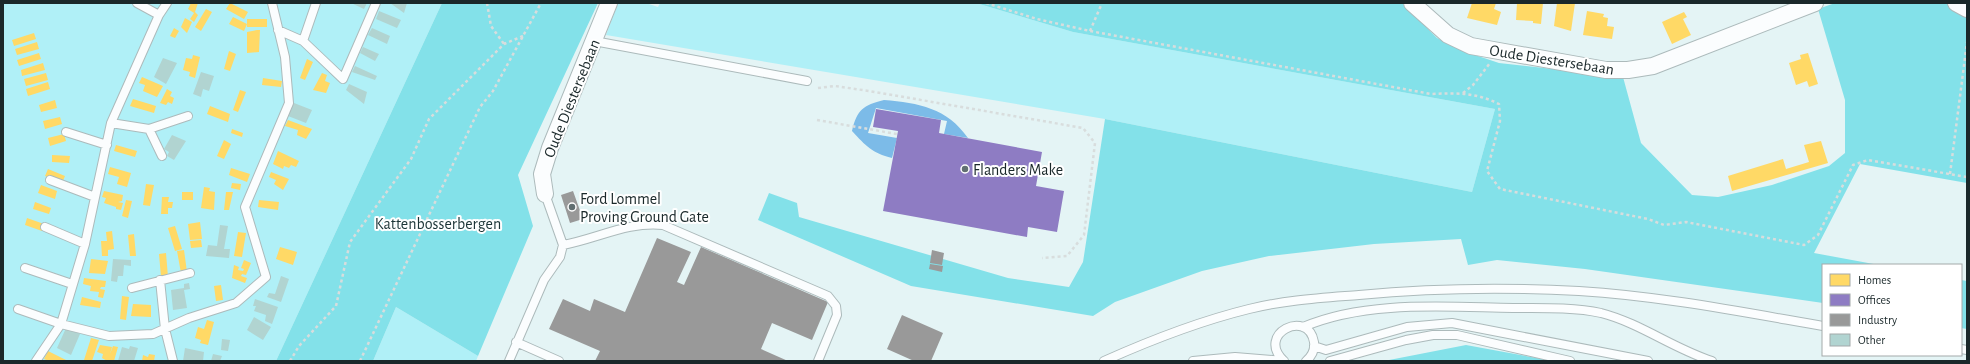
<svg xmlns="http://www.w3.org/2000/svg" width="1970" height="364" viewBox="0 0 1970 364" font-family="'Alegreya Sans',sans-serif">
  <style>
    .green { fill: #b0f0f7 }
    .forest { fill: #83e1e9 }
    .water { fill: #7cbbe8 }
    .homes { fill: #ffd966 }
    .offices { fill: #8e7cc3 }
    .industry { fill: #999 }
    .building { fill: #b1d4d1 }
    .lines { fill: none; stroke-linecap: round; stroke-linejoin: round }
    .lane-casing { stroke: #acbabb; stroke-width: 10 }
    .street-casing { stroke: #acbabb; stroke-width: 18 }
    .path { stroke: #d8dddd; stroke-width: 2.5; stroke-dasharray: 3 3; stroke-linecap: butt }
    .lane { stroke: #fbfdfe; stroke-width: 8 }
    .street { stroke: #fbfdfe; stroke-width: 16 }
    .poi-dot { fill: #616f71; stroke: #fff; stroke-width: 1.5 }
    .labels { text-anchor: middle; stroke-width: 4; stroke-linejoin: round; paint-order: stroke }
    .street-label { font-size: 16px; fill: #1a282a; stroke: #fff }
    .poi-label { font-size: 16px; fill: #1a282a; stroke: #fff; text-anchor: start }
    .park-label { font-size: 16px; fill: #1c3537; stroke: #fff }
  </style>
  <rect width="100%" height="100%" fill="#e4f4f5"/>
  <!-- green -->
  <path class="green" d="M3,3h439l-166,358h-273z
    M618,3h28l12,4 2,-4h316l97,29 422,77 -23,83 -367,-73 -499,-84z
    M396,307l82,49 -2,5h-103z"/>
  <!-- forest -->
  <path class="forest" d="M442,3h156l-80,172 15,51 -55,130 -82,-49 -23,54h-97z
    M976,3h426l35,35 29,14 33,11 124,14 18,66 51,52 26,2 54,-12 57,-19 16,-13v-53l-27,-91 17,-6h132v180l-107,-19 -46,89 65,12h-56v38l-238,-34 -88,-9 -29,5 -7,-26 -87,5 -105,12 -67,15 -87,31 -22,14 -182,-30 -153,-66 11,-27 28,10 2,14 209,61 61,9 14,-25 22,-143 367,73 23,-83 -422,-77z
    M1961,280l6,1v48l-6,-1z
    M1466,345l87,16h-169z"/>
  <!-- water -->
  <path class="water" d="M884,100c35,3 63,8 84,38l-24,-4 3,-13 -71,-13 -8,25 29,5 -5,20c-20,-5 -26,-12 -40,-27 5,-21 11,-26 32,-31z"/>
  <!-- homes -->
  <path class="homes" d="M191,3h7l-3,9 3,3 -4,7 -4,-3 4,-6 -6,-4z
    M230,3l18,9 -4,7 -18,-10z
    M1472,3h24l-2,6 7,3 -4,13 -30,-7z
    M1517,3h26l-2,21 -8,-1v-2l-17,-1z
    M1557,3h18l-4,28 -17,-5z
    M206,9l6,3 -11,19 -6,-4z
    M1587,11l17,3 -1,3 5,1 -1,8 7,1 -2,12 -29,-4z
    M1684,12l3,5 -4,2 8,16 -19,9 -10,-22z
    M233,17l14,7 -3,7 -15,-7z
    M185,18l7,4 -5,11 -6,-6z
    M247,19h20v8h-20z
    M174,28l5,3 -4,7 -5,-2z
    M257,30h3l-1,22 -12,1v-21z
    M34,33l2,6 -22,7 -2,-6z
    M37,42l2,7 -22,6 -2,-6z
    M229,51l7,3 -6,17 -6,-2z
    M39,53l2,6 -22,7 -2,-6z
    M1808,53l10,31 -9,3 -2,-6 -11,4 -7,-22 12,-4 -1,-4z
    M193,55l7,2 -5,21 -6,-2 1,-4 -7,-2 3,-12 6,1z
    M307,59l6,3 -8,18 -5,-2z
    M43,63l2,7 -23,6 -1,-6z
    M46,73l2,7 -22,6 -2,-7z
    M322,73l5,2 -2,6 5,2 -4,10 -13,-3z
    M142,77l21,9 -6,11 -14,-6 2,-6 -6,-2z
    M263,78l19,3 -1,6 -19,-2z
    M48,82l2,7 -22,7 -2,-7z
    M167,89l5,3 -2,4 4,2 -2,6 -4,-2 -2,3 -6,-2z
    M240,90l6,2 -8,20 -5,-2z
    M133,99l23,7 -2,7 -24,-7z
    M55,100l2,8 -16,4 -2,-7z
    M210,106l20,8 -2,8 -21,-8z
    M60,117l2,7 -17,5 -2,-8z
    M288,120l24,9 -6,10 -9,-4 1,-5 -13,-4z
    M232,129l11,4 -1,4 -11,-4z
    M64,134l2,7 -16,5 -2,-8z
    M224,140l7,4 -7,15 -7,-3z
    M1821,141l7,22 -96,28 -4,-15 55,-17 3,10 23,-7 -5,-17z
    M116,145l21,6 -2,6 -21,-6z
    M278,151l21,10 -3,6 -5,-2 -2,3 -5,-2 -1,3 -10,-5z
    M52,155l18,1 -1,7 -17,-1z
    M110,167l21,6 -4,14 -10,-3 2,-7 -11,-3z
    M231,168l19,6 -3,8 -18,-7z
    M48,169l17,7 -3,7 -17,-7z
    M271,172l18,7 -6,11 -9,-6 2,-4 -7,-3z
    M232,183l9,1 -1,6 -9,-2z
    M146,184l8,1 -4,21 -7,-1z
    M41,185l16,6 -2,8 -17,-6z
    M204,187l6,1 -1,3 6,1 -1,18 -13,-2z
    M104,191l19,4 -1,6 -4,1 5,1 -2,7 -5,-1v-2l-12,-4 2,-5 -4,-1z
    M182,192h11v8h-11z
    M226,192h7l-4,18h-5z
    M162,197h7l-1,5h5l-1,6h-4v6h-7z
    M126,200l6,1 -4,17 -6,-2z
    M259,200l20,2 -1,8 -20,-3z
    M35,202l16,6 -2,6 -16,-5z
    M27,218l17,6 -2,7 -17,-6z
    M200,222l2,17 -12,1 -2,-16z
    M175,226l7,23 -7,2 -7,-23z
    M112,231l2,18 -6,1v6h-6l-1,-15h6l-1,-9z
    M238,232l8,1 -4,24 -8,-1z
    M134,234l2,22h-6l-2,-21z
    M201,240l1,7 -11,1 -1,-7z
    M280,247l17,5 -4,13 -17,-6z
    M184,250l3,22 -6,1 -4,-22z
    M166,253l2,24h-7l-2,-23z
    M91,259l17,2 -3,13 -16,-1z
    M244,260l7,3 -5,12 -4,-1 -1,2 6,2 -2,5 -13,-5 2,-13 5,2 -1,3 5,1 1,-2 -3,-1z
    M84,278l22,3 -1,6h-4l-1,2 5,1 -2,8 -5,-1 1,-5 -9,-1 1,-5 -8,-2z
    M221,285l2,15 -7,1 -2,-15z
    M122,296l7,1 -3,23 -6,-1z
    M82,297l19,5 -1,6 -20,-3z
    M133,304l18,1v12l-20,-1z
    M207,320l7,2 -6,23 -8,-2 1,-3 -6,-2 3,-11 6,2z
    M91,338l8,2 -7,21h-5l-3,-1z
    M100,345l12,2 -2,7 3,-8 5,1 -4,14h-7l-5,-3 1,-4 -6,-2z
    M48,351l20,10h-19l-5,-2z
    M149,354l6,1 -1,6h-12l1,-6 5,2z"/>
  <!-- offices -->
  <path class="offices" d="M876,109l65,11 -2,13 103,19 -6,34 28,5 -7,41 -29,-5 -1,10 -144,-26 15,-80 -25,-4z"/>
  <!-- industry -->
  <path class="industry" d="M573,191l10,28 -13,4 -9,-28z
    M657,238l34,14 -14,30 7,3 17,-38 127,55 -16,38 -40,-17 -11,26 27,12h-193l5,-10 -51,-22 14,-30 27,12 4,-12 31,13z
    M932,250l12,3 -2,12 -12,-2z
    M930,264l13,2 -1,6 -13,-3z
    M902,315l41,18 -12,28h-17l-27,-12z"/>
  <!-- building -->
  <path class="building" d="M351,3h16l-3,6z
    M390,3h17l-3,10z
    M379,11l22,9 -4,8 -21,-9z
    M372,28l18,8 -3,8 -19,-9z
    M363,47l16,7 -4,7 -15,-8z
    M163,58l14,5 -11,21 -12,-7z
    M355,66l22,10 -2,4 -23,-8z
    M201,72l13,4 -5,15 -6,-2 -2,8 -8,-3z
    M349,84l18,8 -3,12 -18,-14z
    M294,103l18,7 -6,13 -18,-7z
    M172,135l14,6 -12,19 -7,-4 2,-4 -5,-3z
    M220,225l8,1 -4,23h6l-1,9 -23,-2 2,-11 9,1z
    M113,259l18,1v6l-7,-1 -1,11h-5l-1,6 -6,-1z
    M281,276l8,3 -8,23 -14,-5 2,-4 6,1z
    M189,283l1,6 -6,1 3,18 -14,2 -2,-20 13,-2v-4z
    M255,299l23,8 -6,17 -7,-3 1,-6 -12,-4 2,-5h-3z
    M254,317l17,10 -8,13 -16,-10z
    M66,328l14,6 -9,21 -14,-7z
    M222,339l8,1 -2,11 -7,-1z
    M130,346l8,2 -4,13h-16l4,-14 7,2z
    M185,348l19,4 -1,9h-20z
    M213,354l9,2 -2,5h-9z"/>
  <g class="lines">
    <!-- lane casing -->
    <g class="lane-casing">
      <path id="lane" d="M137,3l22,12
        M278,30l25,11 13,-38
        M303,41l40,38 33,-76
        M594,41l213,40
        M111,123l38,6 39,-13
        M149,129l13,27
        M66,132l41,13
        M50,180l45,17
        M545,194l18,51
        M45,227l40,17
        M25,268l47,16
        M160,280l5,49 8,32
        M132,288l58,-15
        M18,309l43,15 48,12 44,-2 36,-16 47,-15 30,-26 -21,-70 44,-104 -4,-46 -13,-54
        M1303,327c63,-27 142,-20 210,-19 27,0 62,-1 88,5 39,10 73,36 111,48
        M516,342l43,19
        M1314,346l12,4 81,-23 45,-4 196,38
        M1961,349l6,1
        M36,361l25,-37 24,-80 26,-121 48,-108 8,-12
        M509,361l35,-81 16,-23 3,-12c33,-6 66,-24 100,-20l165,71 8,10 1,9 -19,46
        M1104,361c47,-21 96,-40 145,-52 36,-9 73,-11 110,-14 73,-7 146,-8 220,-4 82,5 163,21 244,35
        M1193,361l42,-4 49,4
        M1284,361c-29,-27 24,-53 30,-19 1,7 -2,14 -8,19
        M1330,361l76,-21 27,-5h24l113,26"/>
    </g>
    <!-- street casing -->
    <g class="street-casing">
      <path id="street" d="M1412,3l36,32 23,11 135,24h22l25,-4 162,-63
        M1956,3l11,6
        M545,194l-3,-20 8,-26 59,-145"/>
    </g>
    <!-- path -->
    <path class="path" d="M487,3l4,23 13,18
      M986,3l51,16 53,12 341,63c25,-1 44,-2 68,10l1,17 -13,50 13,18 148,30 16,6 22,-3 118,23 14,-10 35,-70 15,-5 99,17
      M1090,31l12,-28
      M818,88l17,-2 34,5 214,37 12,15 -11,92 -17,21 -25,2
      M1463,93l10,-8 17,-22
      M817,120l80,14
      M1950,174l17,-132
      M290,361l9,-15 37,-40 14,-64 61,-83 18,-40 75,-75 19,-8
      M360,361l120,-254 13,-16 48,-88"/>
    <!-- lane -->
    <use href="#lane" class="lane"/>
    <!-- street -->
    <use href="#street" class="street"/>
  </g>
  <!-- markers -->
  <g class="poi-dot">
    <circle cx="965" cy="169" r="4"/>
    <circle cx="572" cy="207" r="4"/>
  </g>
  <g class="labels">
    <!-- street labels -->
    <g class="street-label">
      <text transform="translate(1552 59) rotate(9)" y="6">Oude Diestersebaan</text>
      <text transform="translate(571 98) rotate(-68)" y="6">Oude Diestersebaan</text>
    </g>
    <!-- poi labels -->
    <g class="poi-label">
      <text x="973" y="175">Flanders Make</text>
      <text x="580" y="204">Ford Lommel<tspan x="580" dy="18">Proving Ground Gate</tspan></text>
    </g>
    <!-- park labels -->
    <g class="park-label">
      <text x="438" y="229">Kattenbosserbergen</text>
    </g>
  </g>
  <!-- border -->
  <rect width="1970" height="364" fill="none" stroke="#1a282a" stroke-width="8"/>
  <!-- legend -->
  <rect x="1822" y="264" width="140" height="92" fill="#ffffff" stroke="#a3a9aa"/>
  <rect x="1830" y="274" width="20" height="12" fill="#ffd966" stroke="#a3a9aa"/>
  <text x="1858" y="284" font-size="12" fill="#1a282a">Homes</text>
  <rect x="1830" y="294" width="20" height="12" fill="#8e7cc3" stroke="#a3a9aa"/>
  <text x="1858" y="304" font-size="12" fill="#1a282a">Offices</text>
  <rect x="1830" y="314" width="20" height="12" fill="#999999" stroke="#a3a9aa"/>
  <text x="1858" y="324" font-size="12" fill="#1a282a">Industry</text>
  <rect x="1830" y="334" width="20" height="12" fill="#b1d4d1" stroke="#a3a9aa"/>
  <text x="1858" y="344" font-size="12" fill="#1a282a">Other</text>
</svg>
